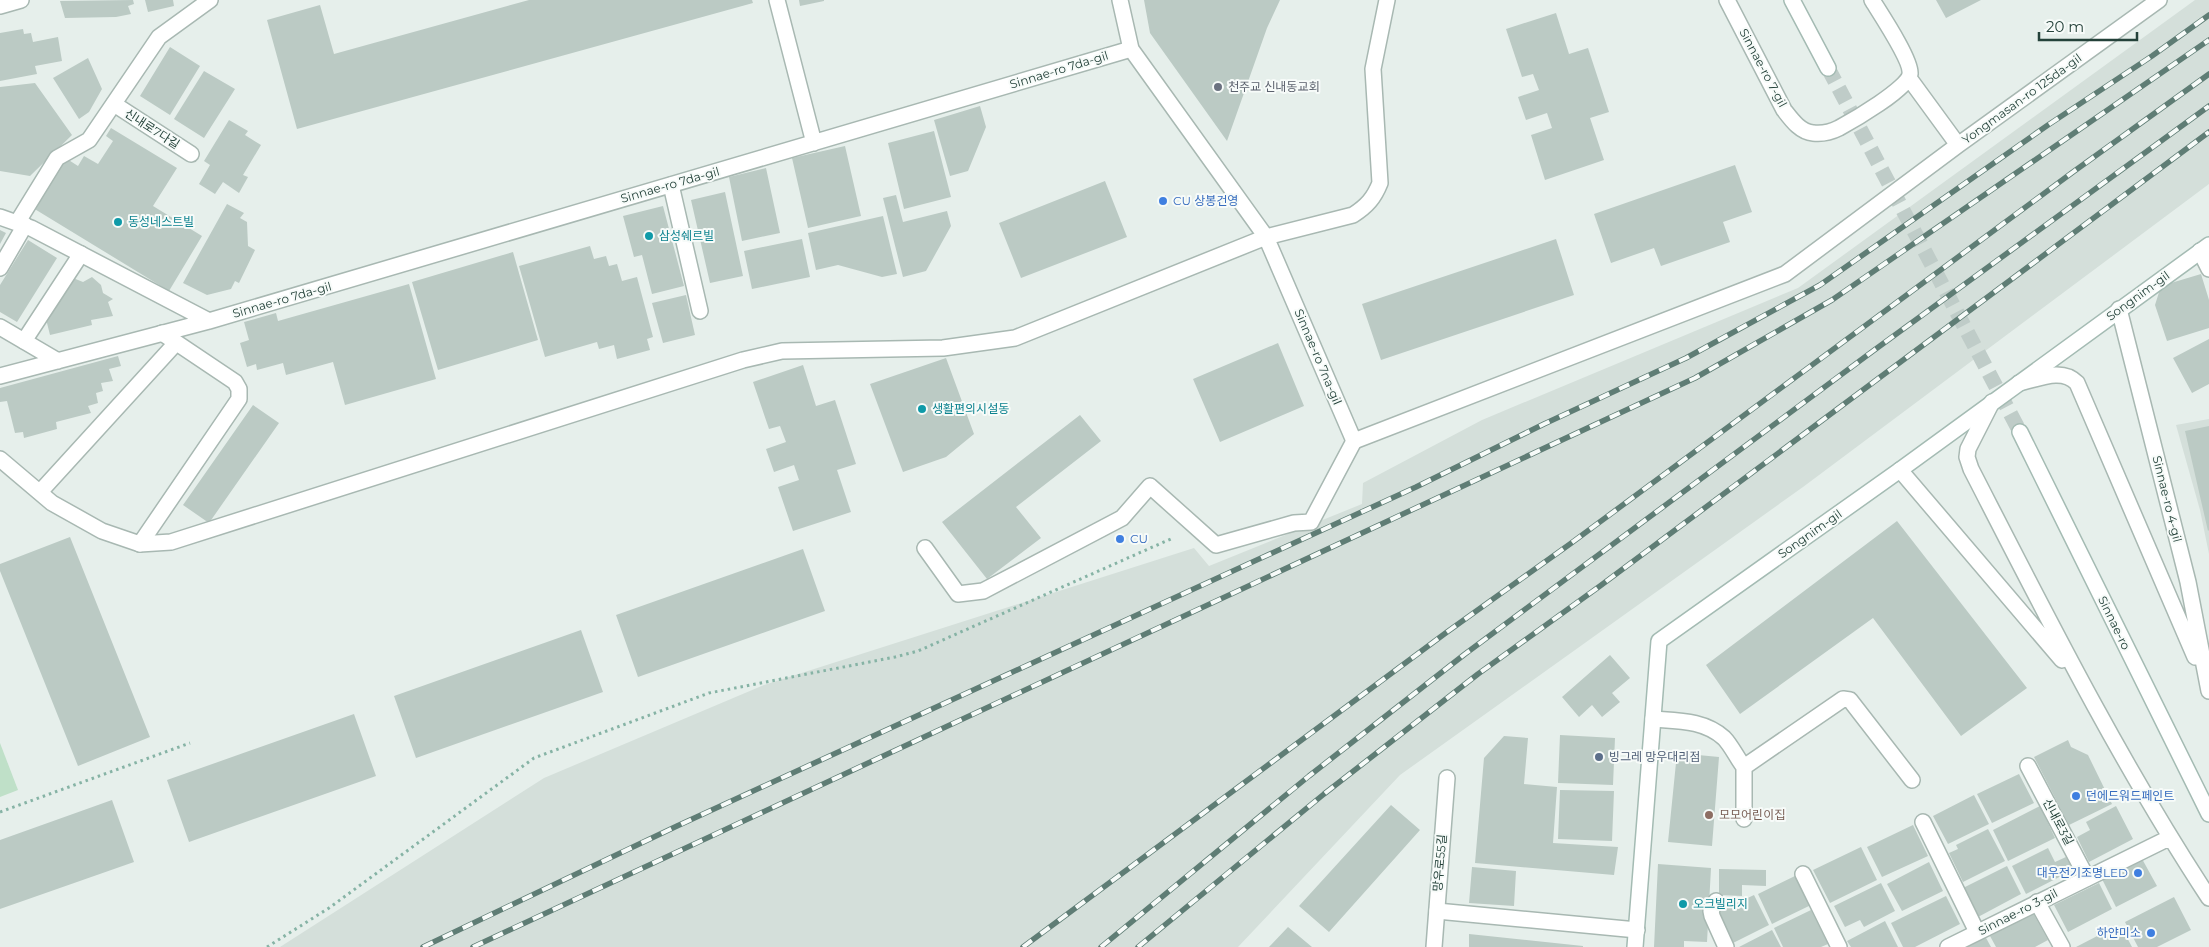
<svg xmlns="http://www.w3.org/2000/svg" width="2209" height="947" viewBox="0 0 2209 947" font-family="Montserrat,'Noto Sans KR',sans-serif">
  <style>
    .built { fill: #d4dfda }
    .green { fill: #bfe0c8 }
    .building { fill: #bbcac4 }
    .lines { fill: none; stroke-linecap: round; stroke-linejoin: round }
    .secondary-tunnel { stroke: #bfccc8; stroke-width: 15; stroke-dasharray: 15 8; stroke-linecap: butt }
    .lane-casing { stroke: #a8b8b2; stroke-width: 18 }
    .street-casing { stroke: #a8b8b2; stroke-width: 18 }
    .secondary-casing { stroke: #a4bbb3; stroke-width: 18 }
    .path { stroke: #86b3a5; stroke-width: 3; stroke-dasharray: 2.5 4; stroke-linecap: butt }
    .lane { stroke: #fff; stroke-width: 15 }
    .street { stroke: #fff; stroke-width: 15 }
    .secondary { stroke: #fff; stroke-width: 15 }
    .rail-casing { stroke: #5f7d75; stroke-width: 5.5 }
    .rail { stroke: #f7fbf9; stroke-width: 4; stroke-dasharray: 11; stroke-linecap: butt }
    .worship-dot { fill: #6b7280; stroke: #f7fbf9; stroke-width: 2 }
    .shop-dot { fill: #3f7fe0; stroke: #f7fbf9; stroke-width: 2 }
    .culture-dot { fill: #0f9aa8; stroke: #f7fbf9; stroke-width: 2 }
    .service-dot { fill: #5c6f8a; stroke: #f7fbf9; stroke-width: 2 }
    .education-dot { fill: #8d6e63; stroke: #f7fbf9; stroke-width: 2 }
    .labels { text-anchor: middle; stroke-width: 4; stroke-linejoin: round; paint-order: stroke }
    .street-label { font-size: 12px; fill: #24423a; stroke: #f7fbf9 }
    .worship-label { font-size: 12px; fill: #5b616d; stroke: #f7fbf9; text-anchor: start }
    .shop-label { font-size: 12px; fill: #366cbe; stroke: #f7fbf9; text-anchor: start }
    .culture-label { font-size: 12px; fill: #0d838f; stroke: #f7fbf9; text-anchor: start }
    .service-label { font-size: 12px; fill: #4e5e75; stroke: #f7fbf9; text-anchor: start }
    .education-label { font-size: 12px; fill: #785e54; stroke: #f7fbf9; text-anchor: start }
  </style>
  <rect width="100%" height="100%" fill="#e6efeb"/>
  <!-- built -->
  <path class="built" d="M2195,0h14v184l-406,303 -403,288 -162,172h-958l264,-169 220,-93 430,-137 15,18 153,-62 1,-21 119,-63 316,-132z
    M2209,419v135l-9,-44 -24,-85z"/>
  <!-- green -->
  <path class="green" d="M0,743l18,47 -18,7z"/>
  <!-- building -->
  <path class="building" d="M133,0l1,4 -6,2 3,8 -15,3 -51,1 -5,-17z
    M145,0h28l1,6 -26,6z
    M529,0h223l1,3 -456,126 -30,-109 53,-15 14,49z
    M799,0h25v1l-24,5z
    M1144,0h136l-13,28 -40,113 -77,-108z
    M1936,0h45l-35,18z
    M1556,13l13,41 19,-6 21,64 -19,6 14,42 -59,20 -14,-45 21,-7 -5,-15 -21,7 -8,-23 21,-7 -6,-16 -11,3 -16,-48z
    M23,29l1,5 7,-1 2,9 25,-5 4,24 -27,5 2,8 -37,7v-48z
    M170,47l30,19 -30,49 -30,-19z
    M88,58l14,31 -13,23 -10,7 -26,-41z
    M204,71l31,18 -31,49 -30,-19z
    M35,83l37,52 -42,41 -30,-5v-84z
    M980,106l6,21 -18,44 -18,5 -16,-56z
    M229,120l19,11 -3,4 16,10 -18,30 5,2 -9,16 -16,-11 -8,12 -16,-10 11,-19 -6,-4z
    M111,128l66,40 -24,38 49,30 -33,55 -136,-83 31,-51 14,9 6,-10 14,8 15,-23 -7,-5z
    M934,131l17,66 -47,12 -16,-66z
    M845,146l16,70 -53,12 -16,-70z
    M1735,165l17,47 -29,10 7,20 -69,24 -7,-18 -43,15 -17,-49z
    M766,168l14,65 -38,8 -13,-64z
    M1105,181l22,56 -106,41 -22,-55z
    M725,192l18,84 -33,7 -19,-83z
    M896,195l7,27 44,-11 4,15 -25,45 -23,6 -20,-79z
    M227,204l17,9 -4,5 7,4 1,24 7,4 -16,33 -4,-2 -4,8 -24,6 -24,-12z
    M663,206l21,80 -32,8 -10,-39 -8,2 -11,-41z
    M883,216l14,58 -15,3 -44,-12 -22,5 -8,-37z
    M0,230l6,3 -6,11z
    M802,239l8,38 -58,12 -8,-38z
    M1556,239l18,56 -193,65 -19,-56z
    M28,240l29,18 -40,64 -17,-10v-27z
    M590,246l4,13 12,-3 3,10 8,-2 5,17 15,-4 16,60 -6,2 3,11 -33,9 -3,-14 -15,4 -2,-7 -52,15 -26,-91z
    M513,252l25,88 -100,30 -26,-88z
    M2201,274l8,26v28l-42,13 -12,-36 6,-19z
    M92,277l9,8 2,8 10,6 -5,3 5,14 -22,4 1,5 -42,10 -4,-16 27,-41 10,4z
    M409,284l27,95 -91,26 -12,-43 -47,13 -3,-12 -26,7 -1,-6 -9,3 -7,-24 9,-3 -5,-18 32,-9 2,8z
    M686,295l9,40 -32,8 -11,-40z
    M2209,339v45l-17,9 -19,-35z
    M1278,343l26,63 -84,36 -27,-63z
    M118,356l3,10 -12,3 4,12 -12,2 2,8 -7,2 2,10 -10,3 3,7 -35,9 1,7 -33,9 -1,-6 -8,1 -8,-32 -7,1v-14z
    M946,358l28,76 -28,23 -43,15 -33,-88z
    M803,365l13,41 19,-6 21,64 -19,6 14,42 -58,19 -15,-44 21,-7 -5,-15 -20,7 -8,-23 20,-7 -6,-16 -11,3 -16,-47z
    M253,405l26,18 -70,100 -26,-18z
    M1080,415l21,26 -85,66 25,31 -54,41 -45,-57z
    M2209,426v104l-1,1 -23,-100z
    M1897,521l130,167 -66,48 -88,-118 -133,96 -34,-49z
    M70,537l80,200 -72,29 -78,-195v-7z
    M803,549l22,62 -187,66 -22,-62z
    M581,630l22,62 -187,66 -22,-62z
    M1610,655l20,23 -18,15 8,9 -18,15 -10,-12 -13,12 -17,-20z
    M354,714l22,62 -187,66 -22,-62z
    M1560,735l55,3 -2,47 -55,-2z
    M1504,736l24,2 -4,46 33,3 -4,56 65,4 -4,28 -139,-12 9,-105z
    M2068,740l3,7 17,8 24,49 -43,21 -35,-68z
    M1677,753l42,4 -7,89 -44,-4z
    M2019,774l15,29 -42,20 -15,-29z
    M1560,790l54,1 -2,50 -54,-2z
    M1974,795l15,29 -41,20 -15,-28z
    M112,800l22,62 -134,47v-69z
    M1391,805l29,25 -91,102 -30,-26z
    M2040,806l15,32 -47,23 -15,-31z
    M2116,806l17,33 -44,23 -12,-25 13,-7 -4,-8z
    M1913,825l15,31 -46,21 -15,-30z
    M1988,829l17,32 -42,21 -14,-29 9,-4 -2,-4z
    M1861,847l16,33 -47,23 -17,-33z
    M2048,848l7,14 11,-5 7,13 -47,24 -14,-28z
    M2141,857l16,29 -41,21 -15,-30z
    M1929,862l14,29 -41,20 -15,-27z
    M1658,864l53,4 -4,74 -23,-1v6h-30z
    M2007,866l14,28 -43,23 -15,-29z
    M1472,867l44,4 -2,35 -45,-3z
    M1719,869l47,1v16l-24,-1v11l-23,-1z
    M1797,875l14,30 -39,19 -14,-30z
    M1881,883l14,28 -31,16 -4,-7 -15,7 -11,-21z
    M2099,883l13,26 -44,23 -14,-27z
    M1754,895l15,30 -36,18 -15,-31z
    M1946,896l14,28 -45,23h-12l-12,-24z
    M2174,897l17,33 -34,17h-19l-13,-25z
    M1811,910l17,34 -7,3h-38l-9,-19z
    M2033,913l15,27 -13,7h-39l-6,-11z
    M1885,921l13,26h-47l-4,-6z
    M1288,927l24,20h-43z
    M1772,930l9,17h-42z
    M2105,932l4,8 15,-8 8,15h-56z
    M1469,934l114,12v1h-114z
    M1985,936l6,11h-26z"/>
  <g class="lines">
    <!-- secondary-tunnel -->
    <path class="secondary-tunnel" d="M1828,68l192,364"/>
    <!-- lane casing -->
    <g class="lane-casing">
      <path id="lane" d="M114,104l77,50
        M671,185l29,126
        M2200,251l9,18
        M0,268l25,-43
        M24,341l57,-87
        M40,492l136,-149
        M140,544l99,-145v-10l-4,-7 -73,-49
        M925,548l33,46 25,-3 139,-73 28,-32 66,59 78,-22 17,-1 43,-81
        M1653,719c25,2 51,1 71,19 7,7 13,20 20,29l99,-68 7,1 62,80
        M2028,766l59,112
        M1744,767v52
        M1923,822l54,110
        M1803,874l36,73
        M1716,901l-5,10 1,5 14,31
        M2037,902l25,45
        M1437,911l200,19"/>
    </g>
    <!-- street casing -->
    <g class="street-casing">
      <path id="street" d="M777,0l37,143
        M1120,0l11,49 135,188 88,204 431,-167 173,-129 201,-145
        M1727,0l57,110c7,9 16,22 29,23 8,1 18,-1 26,-5 13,-7 70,-40 71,-54 2,-13 -30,-61 -38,-74
        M0,6l21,-6
        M1909,78l49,67
        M0,217l31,11 178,93
        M17,223l40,-65 32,-18 70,-103 51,-37
        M2119,309l69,273 21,109
        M0,327l58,34
        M0,376l209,-55 922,-272
        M2019,383c19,-4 43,-16 58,0l118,274
        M1992,402l-24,47 -1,8 4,12c75,146 148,292 238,429
        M0,459l52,44 50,28 38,13 31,-2 572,-182 39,-9 161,-3 72,-10 251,-101 87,-22c14,-9 21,-17 27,-32l-7,-114 14,-69
        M1900,470l162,190
        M1434,947l13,-169
        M1948,947l221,-109"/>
    </g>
    <!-- secondary casing -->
    <g class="secondary-casing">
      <path id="secondary" d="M1792,0l36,68
        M2020,432l189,382
        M1635,947l24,-306 241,-171 309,-225"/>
    </g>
    <!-- path -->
    <path class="path" d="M0,812l190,-69
      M267,947l62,-39 205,-150 175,-65 186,-36 23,-6 255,-113"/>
    <!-- lane -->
    <use href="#lane" class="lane"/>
    <!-- street -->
    <use href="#street" class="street"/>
    <!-- secondary -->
    <use href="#secondary" class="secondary"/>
    <!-- rail casing -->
    <g class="rail-casing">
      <path id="rail" d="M423,947l254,-121 739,-339 128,-63 142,-66 134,-73 228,-160 104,-69 57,-41
        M473,947l1222,-569 137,-78 377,-260
        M1023,947l424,-315 123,-88 503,-372 136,-98
        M1101,947l208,-171 156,-122 408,-303 336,-245
        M1138,947l186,-153 154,-120 122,-88 609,-454"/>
    </g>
    <!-- rail -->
    <use href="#rail" class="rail"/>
  </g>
  <!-- markers -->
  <circle class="worship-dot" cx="1218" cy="87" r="5"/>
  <g class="shop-dot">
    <circle cx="1163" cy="201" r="5"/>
    <circle cx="1120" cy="539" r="5"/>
    <circle cx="2076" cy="796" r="5"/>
    <circle cx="2138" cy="873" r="5"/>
    <circle cx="2151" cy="933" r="5"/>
  </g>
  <g class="culture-dot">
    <circle cx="118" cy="222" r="5"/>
    <circle cx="649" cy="236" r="5"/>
    <circle cx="922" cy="409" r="5"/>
    <circle cx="1683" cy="904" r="5"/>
  </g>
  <circle class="service-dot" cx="1599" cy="757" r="5"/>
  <circle class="education-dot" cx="1709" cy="815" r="5"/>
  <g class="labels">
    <!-- street labels -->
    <g class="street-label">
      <text transform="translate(1763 68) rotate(62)" y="4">Sinnae-ro 7-gil</text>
      <text transform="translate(1059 70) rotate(-17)" y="4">Sinnae-ro 7da-gil</text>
      <text transform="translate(2022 99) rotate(-36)" y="4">Yongmasan-ro 125da-gil</text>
      <text transform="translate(152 129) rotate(33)" y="4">신내로7다길</text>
      <text transform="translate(670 185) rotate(-16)" y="4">Sinnae-ro 7da-gil</text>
      <text transform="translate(2138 296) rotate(-36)" y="4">Songnim-gil</text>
      <text transform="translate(282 300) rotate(-16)" y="4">Sinnae-ro 7da-gil</text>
      <text transform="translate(1318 357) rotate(67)" y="4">Sinnae-ro 7na-gil</text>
      <text transform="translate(2167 499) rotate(76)" y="4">Sinnae-ro 4-gil</text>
      <text transform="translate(1810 534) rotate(-35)" y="4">Songnim-gil</text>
      <text transform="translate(2114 623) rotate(64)" y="4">Sinnae-ro</text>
      <text transform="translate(2058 822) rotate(62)" y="4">신내로3길</text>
      <text transform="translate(1440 863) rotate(-85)" y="4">망우로55길</text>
      <text transform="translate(2018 912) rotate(-27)" y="4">Sinnae-ro 3-gil</text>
    </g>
    <!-- worship labels -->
    <g class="worship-label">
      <text x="1228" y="91">천주교 신내동교회</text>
    </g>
    <!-- shop labels -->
    <g class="shop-label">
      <text x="1173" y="205">CU 상봉건영</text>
      <text x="1130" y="543">CU</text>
      <text x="2086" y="800">던에드워드페인트</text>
      <text x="2128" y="877" text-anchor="end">대우전기조명LED</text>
      <text x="2141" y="937" text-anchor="end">하얀미소</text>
    </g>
    <!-- culture labels -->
    <g class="culture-label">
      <text x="128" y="226">동성네스트빌</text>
      <text x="659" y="240">삼성쉐르빌</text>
      <text x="932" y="413">생활편의시설동</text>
      <text x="1693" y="908">오크빌리지</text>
    </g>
    <!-- service labels -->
    <g class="service-label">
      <text x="1609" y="761">빙그레 망우대리점</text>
    </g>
    <!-- education labels -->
    <g class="education-label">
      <text x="1719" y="819">모모어린이집</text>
    </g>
  </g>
  <!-- scale -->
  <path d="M2039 32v8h98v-8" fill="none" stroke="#24423a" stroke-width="2.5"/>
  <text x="2046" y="32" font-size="15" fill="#24423a" stroke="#f7fbf9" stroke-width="4" paint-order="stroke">20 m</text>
</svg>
